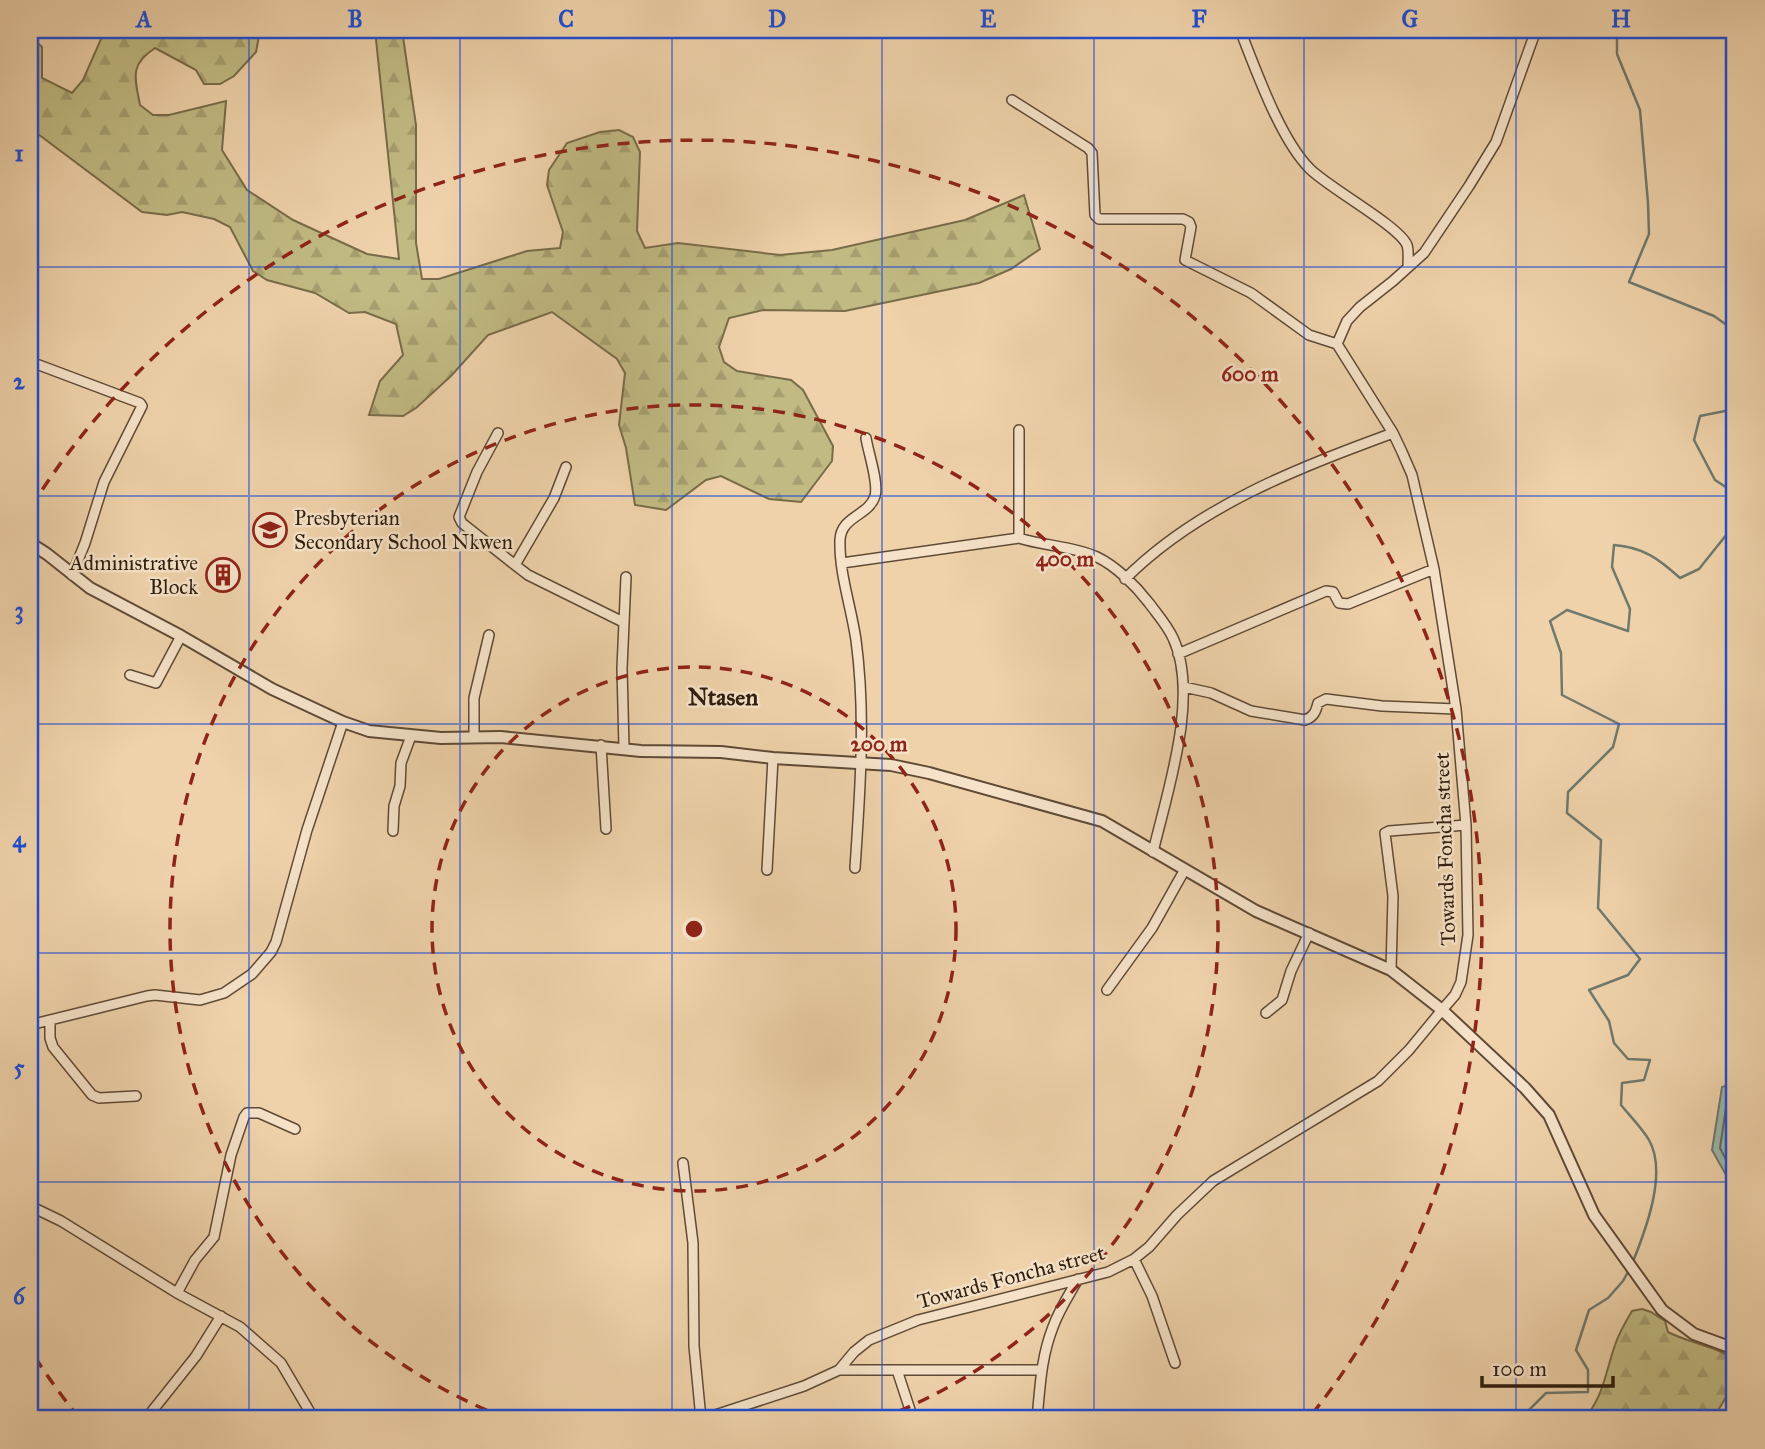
<svg xmlns="http://www.w3.org/2000/svg" width="1765" height="1449" viewBox="0 0 1765 1449" font-family="'IM FELL Great Primer',serif">
  <style>
    .forest { fill: url(#forest-firs); stroke: #786c49; stroke-width: 2 }
    .water { fill: #9ab7ab; stroke: #6f796d; stroke-width: 2 }
    .lines { fill: none; stroke-linecap: round; stroke-linejoin: round }
    .shore { stroke: #646a5d; stroke-width: 2 }
    .stream { stroke: #6f796d; stroke-width: 2.5 }
    .minor-casing { stroke: #5f4a36; stroke-width: 12 }
    .tertiary-casing { stroke: #5f4a36; stroke-width: 14 }
    .minor { stroke: #f5e2c8; stroke-width: 9 }
    .tertiary { stroke: #f5e2c8; stroke-width: 10 }
    .grid { fill: none; stroke: #1d4ed8; stroke-width: 2; stroke-opacity: 0.55 }
    .ring { fill: none; stroke: #8f2418; stroke-width: 3.5; stroke-dasharray: 12 9 }
    .labels { text-anchor: middle; stroke-width: 5; stroke-linejoin: round; paint-order: stroke }
    .poi-label { font-size: 21px; fill: #2f1d0f; stroke: #f5e2c8; text-anchor: start }
    .street-label { font-size: 21px; fill: #2f1d0f; stroke: #f5e2c8 }
    .quarter-label { font-size: 24px; font-weight: bold; fill: #2f1d0f; stroke: #f5e2c8 }
    .centre { fill: #8f2418; stroke: #f5e2c8; stroke-width: 3.5 }
    .ring-label { font-size: 21px; text-anchor: middle; font-weight: bold; fill: #8f2418; stroke: #f5e2c8; stroke-width: 5; stroke-linejoin: round; paint-order: stroke }
    .neatline { fill: none; stroke: #1d4ed8; stroke-width: 2.5 }
    .grid-label { font-size: 23px; text-anchor: middle; font-weight: bold; fill: #1d4ed8 }
  </style>
  <defs>
    <pattern id="forest-firs" width="22" height="20" patternUnits="userSpaceOnUse" patternTransform="scale(1.75)"><rect width="22" height="20" fill="#c1ba83"/><path d="M5 1l3.5 6h-7zM16 11l3.5 6h-7z" fill="#a69f70"/></pattern>
  </defs>
  <rect width="100%" height="100%" fill="#efd2aa"/>
  <filter id="stains"><feTurbulence type="fractalNoise" baseFrequency=".00286" numOctaves="4"/><feColorMatrix values="0 0 0 0 .2 0 0 0 0 .09 0 0 0 0 .02 0 0 0 .5 -.17"/></filter>
  <radialGradient id="worn" r=".72"><stop offset=".6" stop-color="#630" stop-opacity="0"/><stop offset="1" stop-color="#630" stop-opacity=".3"/></radialGradient>
  <!-- forest -->
  <path class="forest" d="M105,30h149l5,6 -3,16 -22,24 -14,8h-16l-8,-14 -41,-22c-26,17 -20,30 -15,57l13,10h16l57,-14 -4,49 25,40 46,30 74,34 32,5 -24,-229h27l14,95v118l6,36h17l88,-28 33,-3 3,-16 -16,-47 2,-15 18,-27 33,-11 19,-2 14,7 7,15 -3,79 8,17 33,-5 102,12 52,-5 133,-30 59,-25 16,54 -29,20 -32,14 -134,28 -82,-1 -34,8 -10,29 5,15 13,9 54,9 12,10 30,56 -1,15 -31,41 -32,-3 -48,-23 -15,4 -40,30 -31,-5 -9,-57 -7,-23 6,-52 -8,-14 -65,-47 -64,23 -37,41 -35,32 -13,8 -34,-1 11,-34 23,-26 -7,-31 -31,-12 -16,1 -34,-20 -48,-13 -14,-9 -23,-44 -16,-8 -32,-7 -15,3 -25,-3 -112,-84v-92l12,11v31l30,15 11,-13z
    M1642,1309l9,3 14,9 3,11c21,11 47,14 67,27v23l-22,37h-130c20,-19 23,-49 32,-74 4,-12 11,-24 17,-34z"/>
  <!-- water -->
  <path class="water" d="M1735,1083v108l-23,-41 10,-63z"/>
  <g class="lines">
    <!-- shore -->
    <path class="shore" d="M1735,1091l-7,3 -8,54 15,29"/>
    <!-- stream -->
    <path class="stream" d="M1617,30v24l23,56 8,93 1,31 -20,48 85,34 21,15
      M1735,409l-35,7 -6,24 21,40 20,13
      M1632,1264c13,-32 36,-91 17,-124 -7,-12 -19,-24 -28,-35l1,-22 22,-3 6,-20 -22,-1 -14,-16 -5,-22 -20,-31 39,-15 12,-16 -42,-51 3,-68 -34,-27 1,-21 45,-45 6,-23 -57,-29 -1,-42 -11,-32 17,-11 61,21 2,-22 -18,-42 2,-22c29,2 45,14 66,33l19,-9 36,-45
      M1520,1419l26,-26 42,-1v-22l-12,-20 13,-40 19,-12 15,-17 6,-11"/>
    <!-- minor casing -->
    <g class="minor-casing">
      <path id="minor" d="M1240,30c16,40 40,109 70,139 19,19 89,57 97,76 2,6 1,15 1,22
        M1012,100l76,48 4,5 3,62 4,4h84l6,3 2,5 -6,33 66,33 58,42 28,9
        M30,364l9,1 101,38 2,3 -38,76 -19,61 -13,32
        M1019,430v108c25,8 54,8 78,19 19,9 39,29 52,46 8,11 18,22 24,35 27,58 -6,154 -20,214
        M498,433l-21,39 -18,45 3,6 53,42
        M566,467l-12,31 -39,67 13,10 95,47
        M842,563l177,-25
        M1125,579c73,-73 173,-111 268,-146
        M1178,654l148,-63 7,1 6,11 9,1 86,-35
        M130,675l26,8 25,-47
        M1184,687l27,6 40,18 54,9c9,-3 11,-9 13,-17l8,-4 56,7 74,3
        M474,737v-39l15,-63
        M601,745l5,84
        M624,748l-2,-80 4,-91
        M393,831l1,-25 6,-20 1,-23 10,-27
        M855,868c5,-76 11,-153 1,-228 -5,-34 -17,-67 -16,-100 1,-24 29,-24 35,-44 4,-13 -7,-44 -9,-58
        M767,870l6,-112
        M1391,970l2,-74 -8,-63 4,-2 77,-6
        M1732,979l3,-107
        M1107,990l45,-62 32,-57
        M1266,1013l16,-13 9,-29 18,-38
        M50,1020v18l3,9 39,48 7,3 37,-2
        M30,1025l117,-29 8,-1 45,5 24,-7 28,-19 19,-22 5,-10 31,-112 36,-108
        M683,1163l10,80 1,103 7,73
        M30,1206l31,15 116,72 63,34 41,36 33,56
        M1134,1259l18,37 23,67
        M177,1293l18,-33 19,-23 17,-82 13,-38 3,-4h12l36,16
        M839,1370h203
        M897,1370l16,49
        M149,1415l47,-59 25,-40
        M703,1419l101,-33 35,-16 15,-18 15,-12 49,-20 190,-48 26,-13 15,-12 28,-32 36,-34 165,-100 31,-31 33,-40 13,-15 6,-13 7,-47 -2,-110 -10,-116 -22,-140 -22,-94 -10,-23 -9,-19 -56,-89 10,-23 13,-14 33,-26 31,-28 45,-67 27,-44 40,-112
        M1037,1419c3,-31 4,-62 16,-92 6,-17 16,-32 25,-48"/>
    </g>
    <!-- tertiary casing -->
    <g class="tertiary-casing">
      <path id="tertiary" d="M30,543l17,11 43,34 91,48 91,53 71,33 26,9 72,7 60,-1 140,14 80,1 52,6 118,7 38,8 173,48 154,90 135,59 51,40 83,78 24,27 45,100 68,95 32,24 41,15"/>
    </g>
    <!-- minor -->
    <use href="#minor" class="minor"/>
    <!-- tertiary -->
    <use href="#tertiary" class="tertiary"/>
  </g>
  <!-- grid -->
  <path class="grid" d="M249,30v1389M460,30v1389M672,30v1389M882,30v1389M1094,30v1389M1304,30v1389M1516,30v1389M30,267h1705M30,496h1705M30,724h1705M30,953h1705M30,1182h1705"/>
  <!-- distance rings -->
  <g class="ring">
    <circle cx="694" cy="929" r="262"/>
    <path d="M506 1418A524 524 0 1 1 882 1418"/>
    <path d="M79 1418A786 786 0 0 1 31 1351M31 507A786 786 0 1 1 1309 1418"/>
  </g>
  <!-- icons -->
  <defs>
    <g id="school-ring" transform="scale(1.75)"><circle r="9.5" fill="#f5e2c8" stroke="#8f2418" stroke-width="1.5"/><path d="M0-5L7-2L0 1L-7-2ZM-4 1L0 2.5L4 1V4Q0 6-4 4Z" fill="#8f2418"/></g>
    <g id="building-ring" transform="scale(1.75)"><circle r="9.5" fill="#f5e2c8" stroke="#8f2418" stroke-width="1.5"/><path d="M-4-6H4V6H1V3H-1V6H-4ZM-2.5-4.3h1.7v1.8h-1.7ZM.8-4.3h1.7v1.8H.8ZM-2.5-1h1.7V.8h-1.7ZM.8-1h1.7V.8H.8Z" fill="#8f2418"/></g>
  </defs>
  <g fill-rule="evenodd">
    <use href="#school-ring" x="270" y="530"/>
    <use href="#building-ring" x="223" y="575"/>
  </g>
  <g class="labels">
    <!-- poi labels -->
    <g class="poi-label">
      <text x="294" y="525">Presbyterian<tspan x="294" dy="24">Secondary School Nkwen</tspan></text>
      <text x="198" y="570" text-anchor="end">Administrative<tspan x="198" dy="24">Block</tspan></text>
    </g>
    <!-- street labels -->
    <g class="street-label">
      <text transform="translate(1445 849) rotate(-92)" y="7">Towards Foncha street</text>
      <text transform="translate(1011 1277) rotate(-15)" y="7">Towards Foncha street</text>
    </g>
    <!-- quarter labels -->
    <g class="quarter-label">
      <text x="723" y="705">Ntasen</text>
    </g>
  </g>
  <circle cx="694" cy="929" r="10" class="centre"/>
  <g class="ring-label">
    <text x="1250" y="381">600 m</text>
    <text x="1065" y="566">400 m</text>
    <text x="879" y="751">200 m</text>
  </g>
  <!-- margin -->
  <rect width="1765" height="1449" fill="none" stroke="#efd2aa" stroke-width="77"/>
  <!-- scale -->
  <path d="M1482 1376v10h131v-10" fill="none" stroke="#2f1d0f" stroke-width="3.5"/>
  <text x="1492" y="1376" font-size="21" fill="#2f1d0f" stroke="#f5e2c8" stroke-width="5" paint-order="stroke">100 m</text>
  <rect x="38" y="38" width="1688" height="1372" class="neatline"/>
  <g class="grid-label">
    <text x="144" y="27">A</text>
    <text x="355" y="27">B</text>
    <text x="566" y="27">C</text>
    <text x="777" y="27">D</text>
    <text x="988" y="27">E</text>
    <text x="1199" y="27">F</text>
    <text x="1410" y="27">G</text>
    <text x="1621" y="27">H</text>
    <text x="19" y="161">1</text>
    <text x="19" y="389">2</text>
    <text x="19" y="618">3</text>
    <text x="19" y="847">4</text>
    <text x="19" y="1075">5</text>
    <text x="19" y="1304">6</text>
  </g>
  <rect width="100%" height="100%" filter="url(#stains)"/>
  <rect width="100%" height="100%" fill="url(#worn)"/>
</svg>
